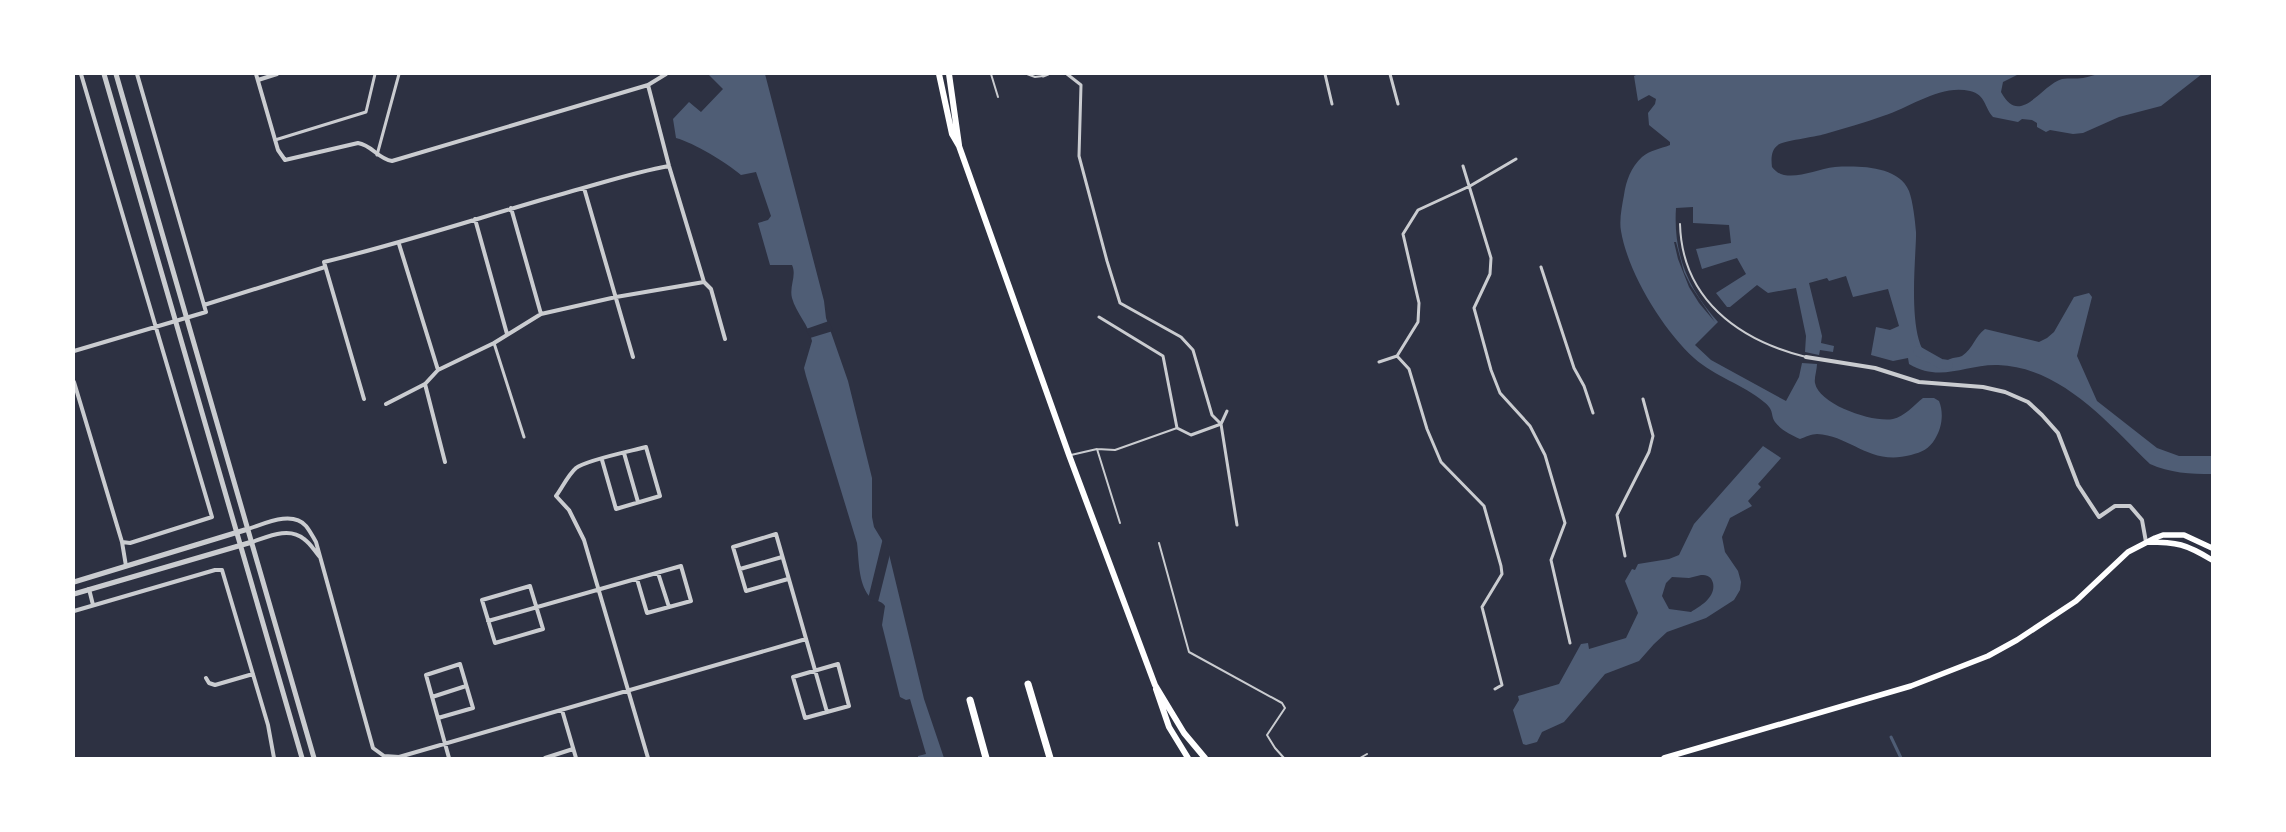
<svg xmlns="http://www.w3.org/2000/svg" width="2286" height="832" viewBox="0 0 2286 832" font-family="'Titillium Web',sans-serif">
  <style>
    .water { fill: #4f5d75; fill-rule: evenodd }
    .pier { fill: #2d3142 }
    .lines { fill: none; stroke-linecap: round; stroke-linejoin: round }
    .stream { stroke: #4f5d75; stroke-width: 3 }
    .canal { stroke: #4f5d75; stroke-width: 10 }
    .service { stroke: #caccd0; stroke-width: 2 }
    .pedestrian { stroke: #caccd0; stroke-width: 3 }
    .minor { stroke: #caccd0; stroke-width: 4 }
    .tertiary { stroke: #caccd0; stroke-width: 5 }
    .secondary { stroke: #fff; stroke-width: 5.5 }
    .primary { stroke: #fff; stroke-width: 6 }
    .motorway { stroke: #fff; stroke-width: 7 }
  </style>
  <rect width="100%" height="100%" fill="#2d3142"/>
  <!-- water -->
  <path class="water" d="M708,74h57l59,227 2,17 22,63 24,97v39l2,10 14,23 36,149 20,59h-26v-2l8,-2 -16,-55 -4,1 -6,-3 -18,-72 3,-19c-4,-6 -12,-5 -16,-10 -11,-14 -10,-37 -12,-53l-51,-167 -2,-8 8,-27c-3,-16 -16,-28 -20,-43 -3,-12 5,-22 0,-33h-22l-12,-42 10,-3 3,-4 -15,-44 -15,3c-15,-13 -47,-32 -65,-37l-3,-19 16,-17 12,10 22,-23z
    M1638,74h381l-16,8 -2,10c19,36 40,-7 61,-13 7,-1 14,0 21,-1 6,-1 12,-4 18,-4 33,-2 67,0 101,0l-41,32 -42,11 -36,16 -10,1 -23,-4 -4,2 -9,-5v-4l-5,-3 -10,-1 -4,3 -25,-5c-9,-10 -7,-22 -23,-26 -29,-7 -59,16 -87,25 -19,7 -39,12 -58,18 -10,3 -43,7 -47,11 -7,5 -7,14 -6,22 3,4 7,7 12,8 16,3 34,-6 51,-8 22,-1 63,-2 74,24 4,11 6,29 7,41 1,23 -16,149 34,127 4,-2 8,-1 12,-3 11,-7 13,-20 23,-27l54,13 8,-4 7,-6 20,-35 15,-4 3,4 -15,59 20,45 60,47 22,8h33v18c-21,0 -43,-1 -62,-10 -42,-41 -89,-97 -152,-99 -33,-1 -57,18 -89,-1l-1,-6 -15,3 -22,-6 5,-28 14,3 9,-4 -11,-37 -35,8 -7,-21 -17,5 -2,-3 -18,5 13,53 -1,7 13,3 -1,6 -13,-2 -1,5 -14,-3 1,-16 -10,-48 -28,5 -11,-8 -27,22h-3l-11,-14 30,-19 -9,-16 -35,11 -6,-20 35,-6 -2,-18 -36,-2v-16l-17,1c-3,45 12,81 42,114l-23,23 16,15 75,41 13,-24 3,-14 15,1c0,6 -3,14 -2,19 4,22 59,40 78,36 11,-2 21,-14 30,-21h11l5,3c5,12 3,27 -4,38 -6,10 -13,13 -24,16 -42,11 -59,-19 -94,-21 -5,0 -12,3 -17,5 -9,-4 -19,-9 -25,-17 -5,-8 0,-11 -11,-20 -21,-18 -49,-25 -70,-44 -31,-28 -66,-85 -73,-127 -2,-11 1,-25 3,-36 2,-14 7,-28 18,-38 8,-7 18,-8 28,-12v-3l-21,-17 -1,-12 7,-9 1,-5 -7,-4 -11,6 -4,-25z
    M1763,446l18,12 -23,26 3,3 -13,14 4,5 -22,12 -8,19 3,15 13,19 3,11 -1,8 -6,10 -28,18 -39,14 -13,12 -15,17 -34,13 -41,48 -22,10 -5,10 -11,3 -3,-1 -10,-34 6,-10 -1,-4 41,-12 22,-40 7,-1 1,6 37,-11 12,-25 -13,-32 7,-12 3,1 3,-6 31,-5 10,-4 15,-31zM1701,575c6,0 10,1 12,8 3,14 -12,23 -22,29l-22,-3 -7,-13 4,-13 6,-6 17,1z"/>
  <!-- pier -->
  <path class="pier" d="M1674,242h2l8,30 7,14 24,36 -16,-19 -10,-16 -11,-28z
    M829,321l4,10 -23,7 -4,-9z
    M883,538l3,4 4,12 -12,48 -10,-3z"/>
  <g class="lines">
    <!-- stream -->
    <path class="stream" d="M1891,737l10,21"/>
    <!-- canal -->
    <path class="canal" d="M1918,351l23,13 7,1"/>
    <!-- service -->
    <path class="service" d="M991,74l7,23
      M1027,74l8,3 8,-1
      M1680,224c2,75 58,116 126,133
      M1097,449l18,1 62,-22
      M1071,455l26,-6 23,74
      M1159,543l30,109 93,51 3,5 -18,27 8,13 9,10
      M1360,758l7,-4"/>
    <!-- pedestrian -->
    <path class="pedestrian" d="M1067,74l14,11 -2,71 28,105 13,42 61,34 12,13 19,65 9,9 16,101
      M1325,74l7,30
      M1390,74l8,30
      M1043,76l5,-2
      M275,140l91,-28 9,-38
      M377,155l22,-81
      M1463,166l28,92 -1,16 -16,34 17,62 9,23 30,33 15,29 20,68 -14,37 19,83
      M1541,267l33,101 10,18 9,27
      M1099,317l64,39 14,72 14,7 30,-11 6,-13
      M494,343l30,94
      M1397,356l21,-34 1,-19 -16,-69 15,-24 52,-24 46,-27
      M1379,362l18,-6 12,13 18,60 14,33 43,44 17,60 1,8 -20,33 20,78 -7,4
      M1625,556l-8,-41 32,-63 4,-16 -10,-37"/>
    <!-- minor -->
    <path class="minor" d="M81,74l131,443 -82,26 -8,-1
      M256,74l22,76 7,10 73,-17c14,2 20,16 34,18l256,-76 18,-11
      M258,80l19,-6
      M648,85l21,81 35,116
      M584,188l49,169
      M511,208l30,106
      M475,219l32,115
      M399,244l39,126
      M204,305l121,-38
      M74,351l132,-39 -69,-238
      M1806,357l69,11 44,14 64,5 22,5 23,10 14,13 16,18 20,52 21,32 16,-11h15l12,14 4,22
      M74,382l48,160 4,24
      M425,384l20,78
      M364,399l-40,-137c83,-20 163,-47 245,-70 33,-9 66,-20 100,-26
      M386,404l39,-20 13,-14 56,-27 47,-29 75,-17 88,-15 7,7 14,50
      M624,453l14,49
      M602,460l14,49 44,-13 -14,-49c-15,4 -60,13 -70,21 -8,7 -14,20 -20,28l13,14 15,30 64,218
      M248,529c16,-5 44,-19 58,-3 4,5 7,11 10,16l57,206 11,8 15,1 407,-118
      M252,542c15,-5 37,-16 52,-3 6,4 10,11 15,17
      M740,569l42,-12
      M658,573l11,34
      M788,579l-42,12 -13,-44 43,-13 51,178
      M530,586l13,43 -48,14 -13,-43z
      M89,589l4,16
      M74,611l141,-41h7l46,155 6,33
      M488,621l193,-55 10,35 -44,12 -10,-34
      M838,664l11,42 -44,12 -12,-41z
      M206,678l3,5 6,2 38,-11
      M432,697l34,-11
      M562,710l14,48
      M438,718l35,-10 -13,-44 -34,11 23,83
      M545,758l28,-9"/>
    <!-- tertiary -->
    <path class="tertiary" d="M104,74l198,684
      M116,74l198,684
      M74,582l174,-53
      M74,594l178,-52"/>
    <!-- secondary -->
    <path class="secondary" d="M2147,542c30,0 39,2 65,18
      M1664,758l247,-72 77,-30 29,-16 59,-39 52,-49 27,-14 8,-3h21l28,13"/>
    <!-- primary -->
    <path class="primary" d="M939,74l13,60 7,12 110,309 86,230 29,48 21,25
      M949,74l10,71
      M1156,689l13,38 19,31"/>
    <!-- motorway -->
    <path class="motorway" d="M1028,684l22,74
      M970,700l16,58"/>
  </g>
  <!-- border -->
  <rect width="2286" height="832" fill="none" stroke="#ffffff" stroke-width="150"/>
</svg>
